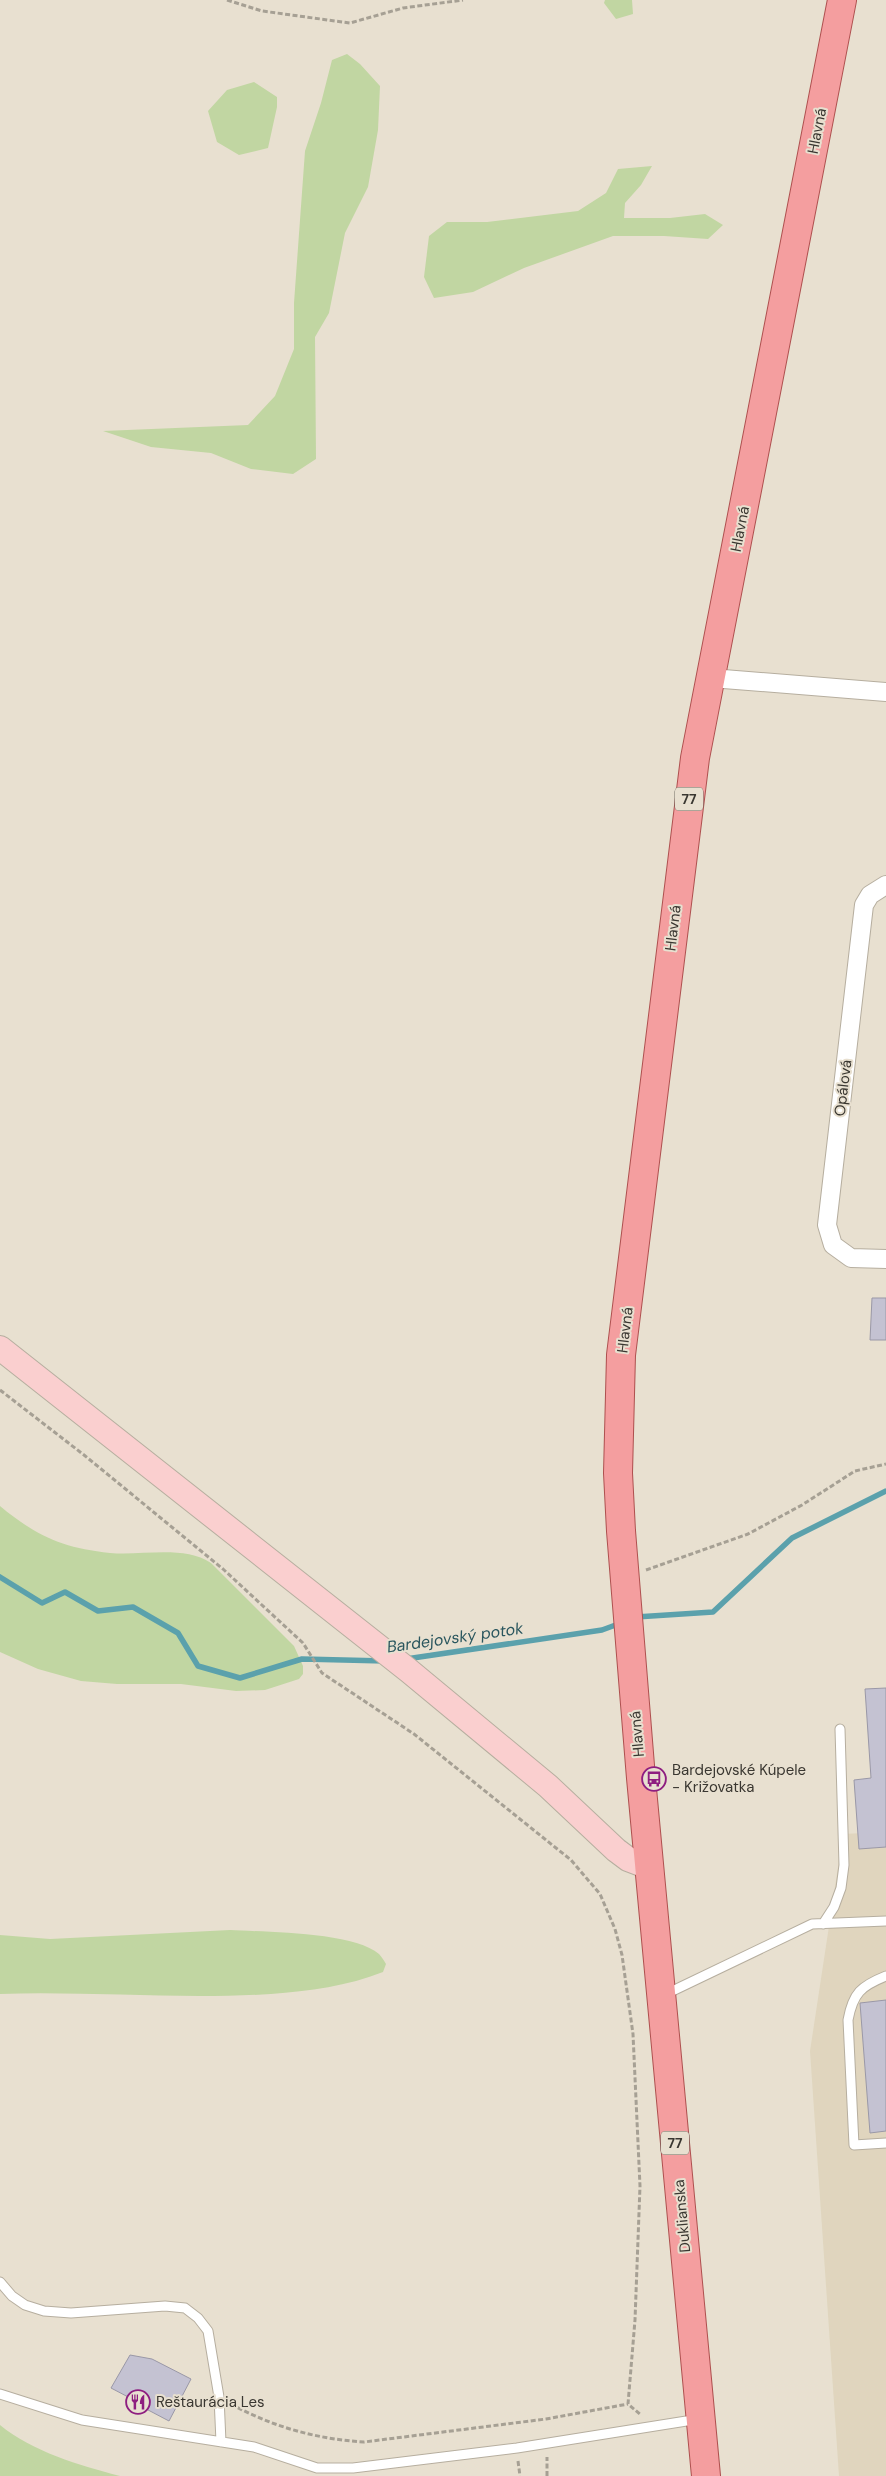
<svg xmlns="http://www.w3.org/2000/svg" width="886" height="2476" viewBox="0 0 886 2476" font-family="'DM Sans',sans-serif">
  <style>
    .built { fill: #e0d5be }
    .green { fill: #c1d6a2 }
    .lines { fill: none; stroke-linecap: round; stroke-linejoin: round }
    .stream { stroke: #5ba1ac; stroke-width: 5.5 }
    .building { fill: #c4c2d2; stroke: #9a98a7 }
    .lane-casing { stroke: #b6ae9f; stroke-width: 11 }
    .street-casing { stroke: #b6ae9f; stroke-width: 20 }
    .secondary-casing { stroke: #b6ae9f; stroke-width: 26 }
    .primary-casing { stroke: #ae504f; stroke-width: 30 }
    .path { stroke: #a6a094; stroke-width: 3; stroke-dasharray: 5 2.5; stroke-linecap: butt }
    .lane { stroke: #fff; stroke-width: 9 }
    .street { stroke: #fff; stroke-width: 18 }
    .secondary { stroke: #facfcf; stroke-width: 24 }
    .primary { stroke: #f49e9f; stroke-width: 28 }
    .labels { text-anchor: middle; stroke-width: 4; stroke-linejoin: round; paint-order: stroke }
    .shield { fill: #e8e0d0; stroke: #6e6a61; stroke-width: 1 }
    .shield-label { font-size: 14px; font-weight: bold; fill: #3a3731 }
    .street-label { font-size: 15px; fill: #3a3731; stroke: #e8e0d0 }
    .poi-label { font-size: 15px; fill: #3a3731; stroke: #e8e0d0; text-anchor: start }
    .water-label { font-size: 16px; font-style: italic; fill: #2a565e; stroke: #e8e0d0 }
  </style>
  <rect width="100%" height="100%" fill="#e8e0d0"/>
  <!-- built -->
  <path class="built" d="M886,1832v644h-47l-29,-425 33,-217z"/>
  <!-- green -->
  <path class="green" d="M605,0h27l1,14 -17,5 -12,-16z
    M347,54l13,10 20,22 -2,44 -10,57 -23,46 -16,80 -14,24 1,122 -23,15 -42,-5 -40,-16 -60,-6 -48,-16 145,-6 27,-29 19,-47v-46l11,-152 16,-48 11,-43z
    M254,82l23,15v10l-9,41 -29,7 -22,-13 -9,-31 19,-21z
    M652,166l-11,19 -16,18 -1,15h46l35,-4 18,11 -15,14 -44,-3h-51l-89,32 -51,24 -39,6 -10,-21 5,-41 18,-14h40l91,-11 28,-18 12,-24z
    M0,1506c36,30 63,42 110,47 32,3 74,-8 101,10l83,83 9,20v8l-4,5 -34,11 -29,1 -55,-7h-64l-36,-3 -43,-12 -38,-17z
    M230,1930c35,2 124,2 149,24 3,3 5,7 7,10l-3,8c-35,14 -74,19 -112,22 -90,6 -181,-3 -271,0v-59l50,4z
    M0,2425c33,27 79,40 120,51h-120z"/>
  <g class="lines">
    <!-- stream -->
    <path class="stream" d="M0,1577l42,26 23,-11 33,19 35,-4 45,26 20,33 42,12 62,-19 83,2
      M636,1617l77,-5 79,-74 94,-47
      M406,1659l196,-29 19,-7"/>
  </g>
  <!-- building -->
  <path class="building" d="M872,1298h14v42h-16z
    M886,1688v159l-27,2 -5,-69 17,-2 -6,-89z
    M886,2000v131l-16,2 -10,-130z
    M130,2355l22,4 39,20 -22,42 -38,-20 1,-2 -21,-11z"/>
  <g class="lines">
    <!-- lane casing -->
    <g class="lane-casing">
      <path id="lane" d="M823,1924l11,-17 7,-19 3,-23 -4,-136
        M886,1976c-25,10 -33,17 -38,44l6,125 32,-2
        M664,1995l148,-71 74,-3
        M0,2282l12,14 13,9 19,6 27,2 94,-7 20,2 13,10 10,13 11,66 2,45
        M0,2394l82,26 172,27 63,21h36l164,-20 182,-29"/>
    </g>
    <!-- street casing -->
    <g class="street-casing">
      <path id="street" d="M711,678l175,14
        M886,885l-16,10 -6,10 -37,320 6,20 18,13 35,1"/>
    </g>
    <!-- secondary casing -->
    <g class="secondary-casing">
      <path id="secondary" d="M0,1348l408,322 140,116 68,64 12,9 21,8"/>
    </g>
    <!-- primary casing -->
    <g class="primary-casing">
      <path id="primary" d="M706,2476l-65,-698 -20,-247 -3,-58 3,-118 74,-597 147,-758"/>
    </g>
    <!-- path -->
    <path class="path" d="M227,0l35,11 88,12 53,-15 60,-8
      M0,1390l84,65 139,114 80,74 19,30 92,61 157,126 29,34 15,35 7,26 11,79 7,152 -5,134 -7,84 13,11
      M646,1570l102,-36 54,-29 53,-34 31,-7
      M231,2404c42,23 85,35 133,38l182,-23 82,-15
      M518,2461l2,15
      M547,2476v-19"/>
    <!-- lane -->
    <use href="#lane" class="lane"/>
    <!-- street -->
    <use href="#street" class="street"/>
    <!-- secondary -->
    <use href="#secondary" class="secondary"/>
    <!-- primary -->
    <use href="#primary" class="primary"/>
  </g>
  <!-- icons -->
  <defs>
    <g id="bus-ring" transform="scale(1.25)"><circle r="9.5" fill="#e8e0d0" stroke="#8e1e80" stroke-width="1.5"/><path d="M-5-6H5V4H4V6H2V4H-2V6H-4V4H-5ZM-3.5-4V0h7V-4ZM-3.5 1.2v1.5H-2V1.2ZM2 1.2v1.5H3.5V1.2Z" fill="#8e1e80"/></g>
    <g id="restaurant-ring" transform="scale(1.25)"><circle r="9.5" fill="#e8e0d0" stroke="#8e1e80" stroke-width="1.5"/><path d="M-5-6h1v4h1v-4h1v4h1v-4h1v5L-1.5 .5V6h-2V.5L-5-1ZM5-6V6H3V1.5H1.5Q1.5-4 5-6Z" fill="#8e1e80"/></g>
  </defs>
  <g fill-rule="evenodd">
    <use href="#bus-ring" x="654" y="1779"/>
    <use href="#restaurant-ring" x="138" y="2402"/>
  </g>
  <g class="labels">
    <!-- shield labels -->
    <g class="shield">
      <rect x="675" y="787.5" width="28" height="23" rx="4"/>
      <rect x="661" y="2131.5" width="28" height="23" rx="4"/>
    </g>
    <g class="shield-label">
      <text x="689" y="804">77</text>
      <text x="675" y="2148">77</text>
    </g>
    <!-- street labels -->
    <g class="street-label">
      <text transform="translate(817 131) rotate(-79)" y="5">Hlavná</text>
      <text transform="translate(740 529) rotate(-79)" y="5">Hlavná</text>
      <text transform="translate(673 928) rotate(-83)" y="5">Hlavná</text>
      <text transform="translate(843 1088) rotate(-83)" y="5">Opálová</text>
      <text transform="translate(625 1330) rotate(-83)" y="5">Hlavná</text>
      <text transform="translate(637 1734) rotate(-95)" y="5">Hlavná</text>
      <text transform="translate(682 2216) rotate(-95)" y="5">Duklianska</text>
    </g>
    <!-- poi labels -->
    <g class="poi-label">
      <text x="672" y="1775">Bardejovské Kúpele<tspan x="672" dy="17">- Križovatka</tspan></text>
      <text x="156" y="2407">Reštaurácia Les</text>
    </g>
    <!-- water labels -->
    <g class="water-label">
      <text transform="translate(455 1637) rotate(-8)" y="6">Bardejovský potok</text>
    </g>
  </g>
</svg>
